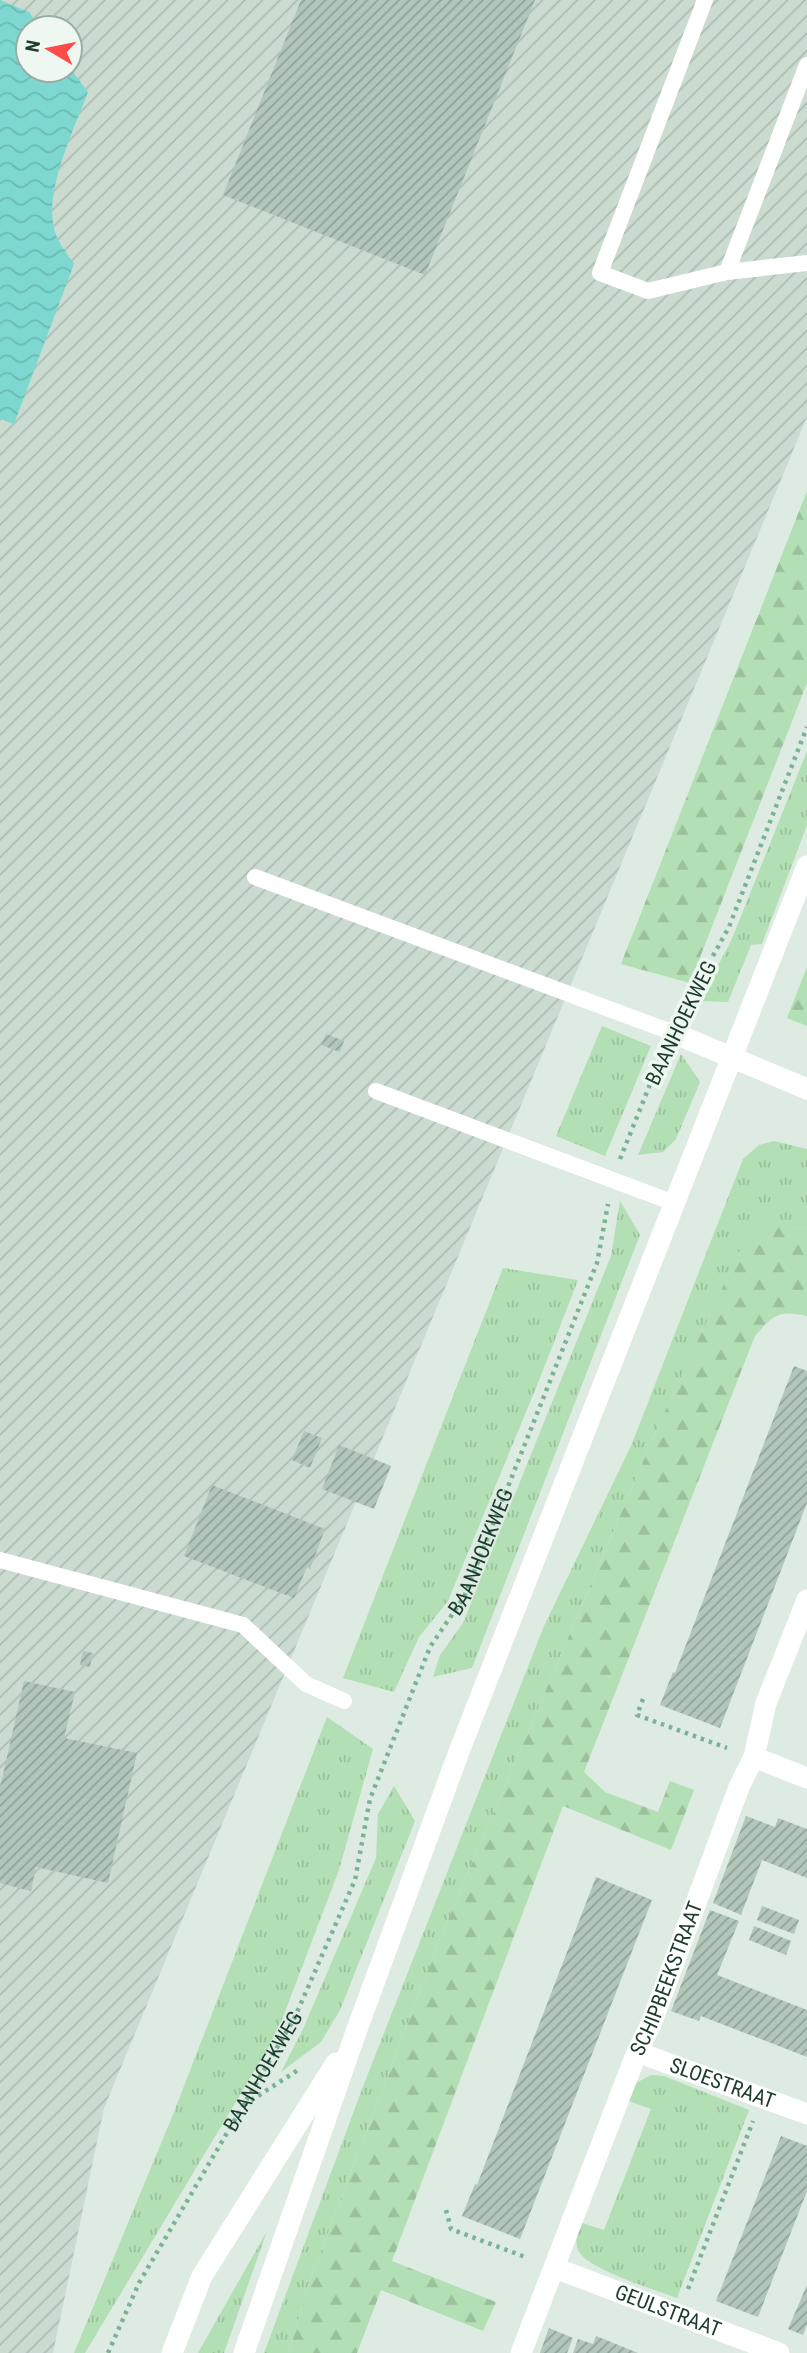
<svg xmlns="http://www.w3.org/2000/svg" width="807" height="2353" viewBox="0 0 807 2353" font-family="'Roboto Condensed',sans-serif">
  <style>
    .industrial { fill: url(#industrial-furrows); fill-rule: evenodd }
    .grass { fill: url(#grass-tufts) }
    .forest { fill: url(#forest-firs) }
    .water { fill: url(#water-waves) }
    .building { fill: url(#building-hatch) }
    .lines { fill: none; stroke-linecap: round; stroke-linejoin: round }
    .path { stroke: #7ab394; stroke-width: 4.5; stroke-dasharray: 3.5 5; stroke-linecap: butt }
    .service { stroke: #fff; stroke-width: 16 }
    .minor { stroke: #fff; stroke-width: 21 }
    .tertiary { stroke: #fff; stroke-width: 21 }
    .labels { text-anchor: middle; stroke-width: 7; stroke-linejoin: round; paint-order: stroke }
    .street-label { font-size: 21px; fill: #1d3c2d; stroke: #eef8f1 }
  </style>
  <defs>
    <pattern id="industrial-furrows" width="10" height="10" patternUnits="userSpaceOnUse" patternTransform="scale(1.75)"><rect width="10" height="10" fill="#cbdbd0"/><path d="M-1 1l2-2M0 10L10 0M9 11l2-2" fill="none" stroke="#aebdb3"/></pattern>
    <pattern id="grass-tufts" width="24" height="20" patternUnits="userSpaceOnUse" patternTransform="scale(1.75)"><rect width="24" height="20" fill="#b3dfb5"/><path d="M3 7l-1-3M5 7V3M7 7l1-3M15 17l-1-3M17 17v-4M19 17l1-3" fill="none" stroke="#9ac09c"/></pattern>
    <pattern id="forest-firs" width="22" height="20" patternUnits="userSpaceOnUse" patternTransform="scale(1.75)"><rect width="22" height="20" fill="#b3dfb5"/><path d="M5 1l3.5 6h-7zM16 11l3.5 6h-7z" fill="#9ac09c"/></pattern>
    <pattern id="water-waves" width="16" height="10" patternUnits="userSpaceOnUse" patternTransform="scale(1.75)"><rect width="16" height="10" fill="#7ed8d1"/><path d="M0 5q4-4 8 0t8 0" fill="none" stroke="#6cbab4"/></pattern>
    <pattern id="building-hatch" width="6" height="6" patternUnits="userSpaceOnUse" patternTransform="scale(1.75)"><rect width="6" height="6" fill="#b2c6ba"/><path d="M-1 1l2-2M0 6l6-6M5 7l2-2" fill="none" stroke="#90a298"/></pattern>
  </defs>
  <rect width="100%" height="100%" fill="#ddebe2"/>
  <!-- industrial -->
  <path class="industrial" d="M0,0h807v417l-703,1691 -51,245h-53zM28,28h42v42h-42z"/>
  <!-- grass -->
  <path class="grass" d="M807,751v74l-45,119 -11,1 -23,57 -29,-1 32,-60z
    M602,1026l49,20 -46,110 -49,-20z
    M681,1054l19,28 -24,57 -13,13 -25,3z
    M774,1141l33,8v79l-55,-3 -93,199 -222,522 -129,339 -19,68h-25l100,-269 180,-458 87,-180 112,-287 16,-14z
    M620,1201l20,34 -168,433 -39,9 7,-22 23,-32 148,-367z
    M503,1268l75,12 -38,98 -92,223 -29,36 -25,55 -51,-14z
    M327,1717l46,32 -34,121 -56,147 -16,33 -182,303h-11l98,-236z
    M394,1786l21,35 -75,189 -19,32 -40,30 22,-43 73,-171 2,-44z
    M651,2075l13,1 85,34 -72,188c-21,-8 -91,-29 -99,-48 -3,-9 -1,-18 1,-28l25,8 47,-121 -25,-9 10,-17z
    M267,2231l-43,122h-26z"/>
  <!-- forest -->
  <path class="forest" d="M807,491v192l-117,300 -69,-19z
    M807,967v59l-20,-8z
    M752,1224l55,4v88c-29,-6 -33,-2 -52,20l-171,436 21,20 53,20 12,-31 24,9 -23,60 -108,-44 -171,455 104,41 -13,29 -102,-41 -24,63h-68l19,-68 129,-339 222,-522z"/>
  <!-- water -->
  <path class="water" d="M0,0l29,12 12,16h-13v42h42v-2l18,24c-14,38 -47,104 -32,143 4,10 12,20 18,29l-60,160 -14,-5z"/>
  <!-- building -->
  <path class="building" d="M301,0h234l-110,275 -202,-80z
    M326,1034l18,7 -4,11 -19,-7z
    M794,1366l13,5v132l-87,225 -60,-23 13,-33 2,1z
    M304,1431l18,7 -12,30 -18,-8z
    M339,1445l52,21 -17,43 -52,-20z
    M212,1485l113,44 -15,40 -3,-2 -13,31 -110,-42z
    M83,1651l10,2 -3,14 -10,-2z
    M24,1681l51,11 -11,46 73,15 -29,130 -72,-16 -5,24 -31,-8v-95z
    M746,1816l29,11 3,-9 29,11v49l-45,-18 -21,55 -28,-12z
    M596,1877l56,23 -132,339 -58,-23 13,-32 2,1z
    M762,1906l37,14 -5,14 -37,-14z
    M710,1910l29,11 -22,54 90,35v47l-106,-41 -2,5 -28,-10z
    M754,1926l37,15 -5,14 -37,-15z
    M781,2136l26,10v45l-49,126 -42,-16z
    M807,2285v39l-4,11 -15,-6z
    M549,2328l24,10 -6,15h-27z
    M596,2336l42,17h-65l5,-14 15,5z"/>
  <g class="lines">
    <!-- path -->
    <g class="path">
      <path d="M684,1008l45,-81 78,-200"/>
      <path d="M620,1159l41,-102"/>
      <path d="M643,1699l-6,16 90,33"/>
      <path d="M244,2105l54,-35"/>
      <path d="M446,2210l5,19 77,29"/>
      <path d="M688,2289l65,-168"/>
      <path id="s1" d="M108,2353l31,-70 156,-266 60,-137 15,-81 60,-152 34,-50 133,-334 11,-59"/>
    </g>
    <!-- service -->
    <path class="service" d="M705,0l-105,273 48,18 79,-19 80,-9
      M727,272l80,-207
      M255,877l416,155
      M376,1091l298,112
      M0,1560l243,65 63,59 38,17"/>
    <!-- minor -->
    <g class="minor">
      <path d="M671,1032l136,57"/>
      <path d="M754,1757l53,21"/>
      <path id="s2" d="M637,2052l170,62"/>
      <path id="s3" d="M555,2268l224,85"/>
      <path id="s4" d="M521,2353l116,-301 14,-28 88,-237 15,-30 12,-54 41,-103"/>
    </g>
    <!-- tertiary -->
    <path class="tertiary" d="M172,2353l30,-77 134,-213
      M244,2353l112,-321 104,-283 347,-883"/>
  </g>
  <g class="labels">
    <!-- street labels -->
    <g class="street-label">
      <text transform="translate(681 1023) rotate(-64)" y="7">BAANHOEKWEG</text>
      <text dy="7" stroke="none"><textPath href="#s1" startOffset="889">BAANHOEKWEG</textPath></text>
      <text dy="7" stroke="none"><textPath href="#s4" startOffset="402">SCHIPBEEKSTRAAT</textPath></text>
      <text dy="7" stroke="none"><textPath href="#s1" startOffset="322">BAANHOEKWEG</textPath></text>
      <text dy="7" stroke="none"><textPath href="#s2" startOffset="91">SLOESTRAAT</textPath></text>
      <text dy="7" stroke="none"><textPath href="#s3" startOffset="121">GEULSTRAAT</textPath></text>
    </g>
  </g>
  <!-- north arrow -->
  <g transform="translate(49 49) rotate(280)"><circle r="33" fill="#eef8f1" stroke="#9aada3" stroke-width="2"/>
  <path d="M0-5L12 26L0 18L-12 26Z" fill="#ff4b48"/>
  <text y="-10" font-size="19" font-weight="bold" text-anchor="middle" fill="#1d3c2d">N</text>
  </g>
</svg>
